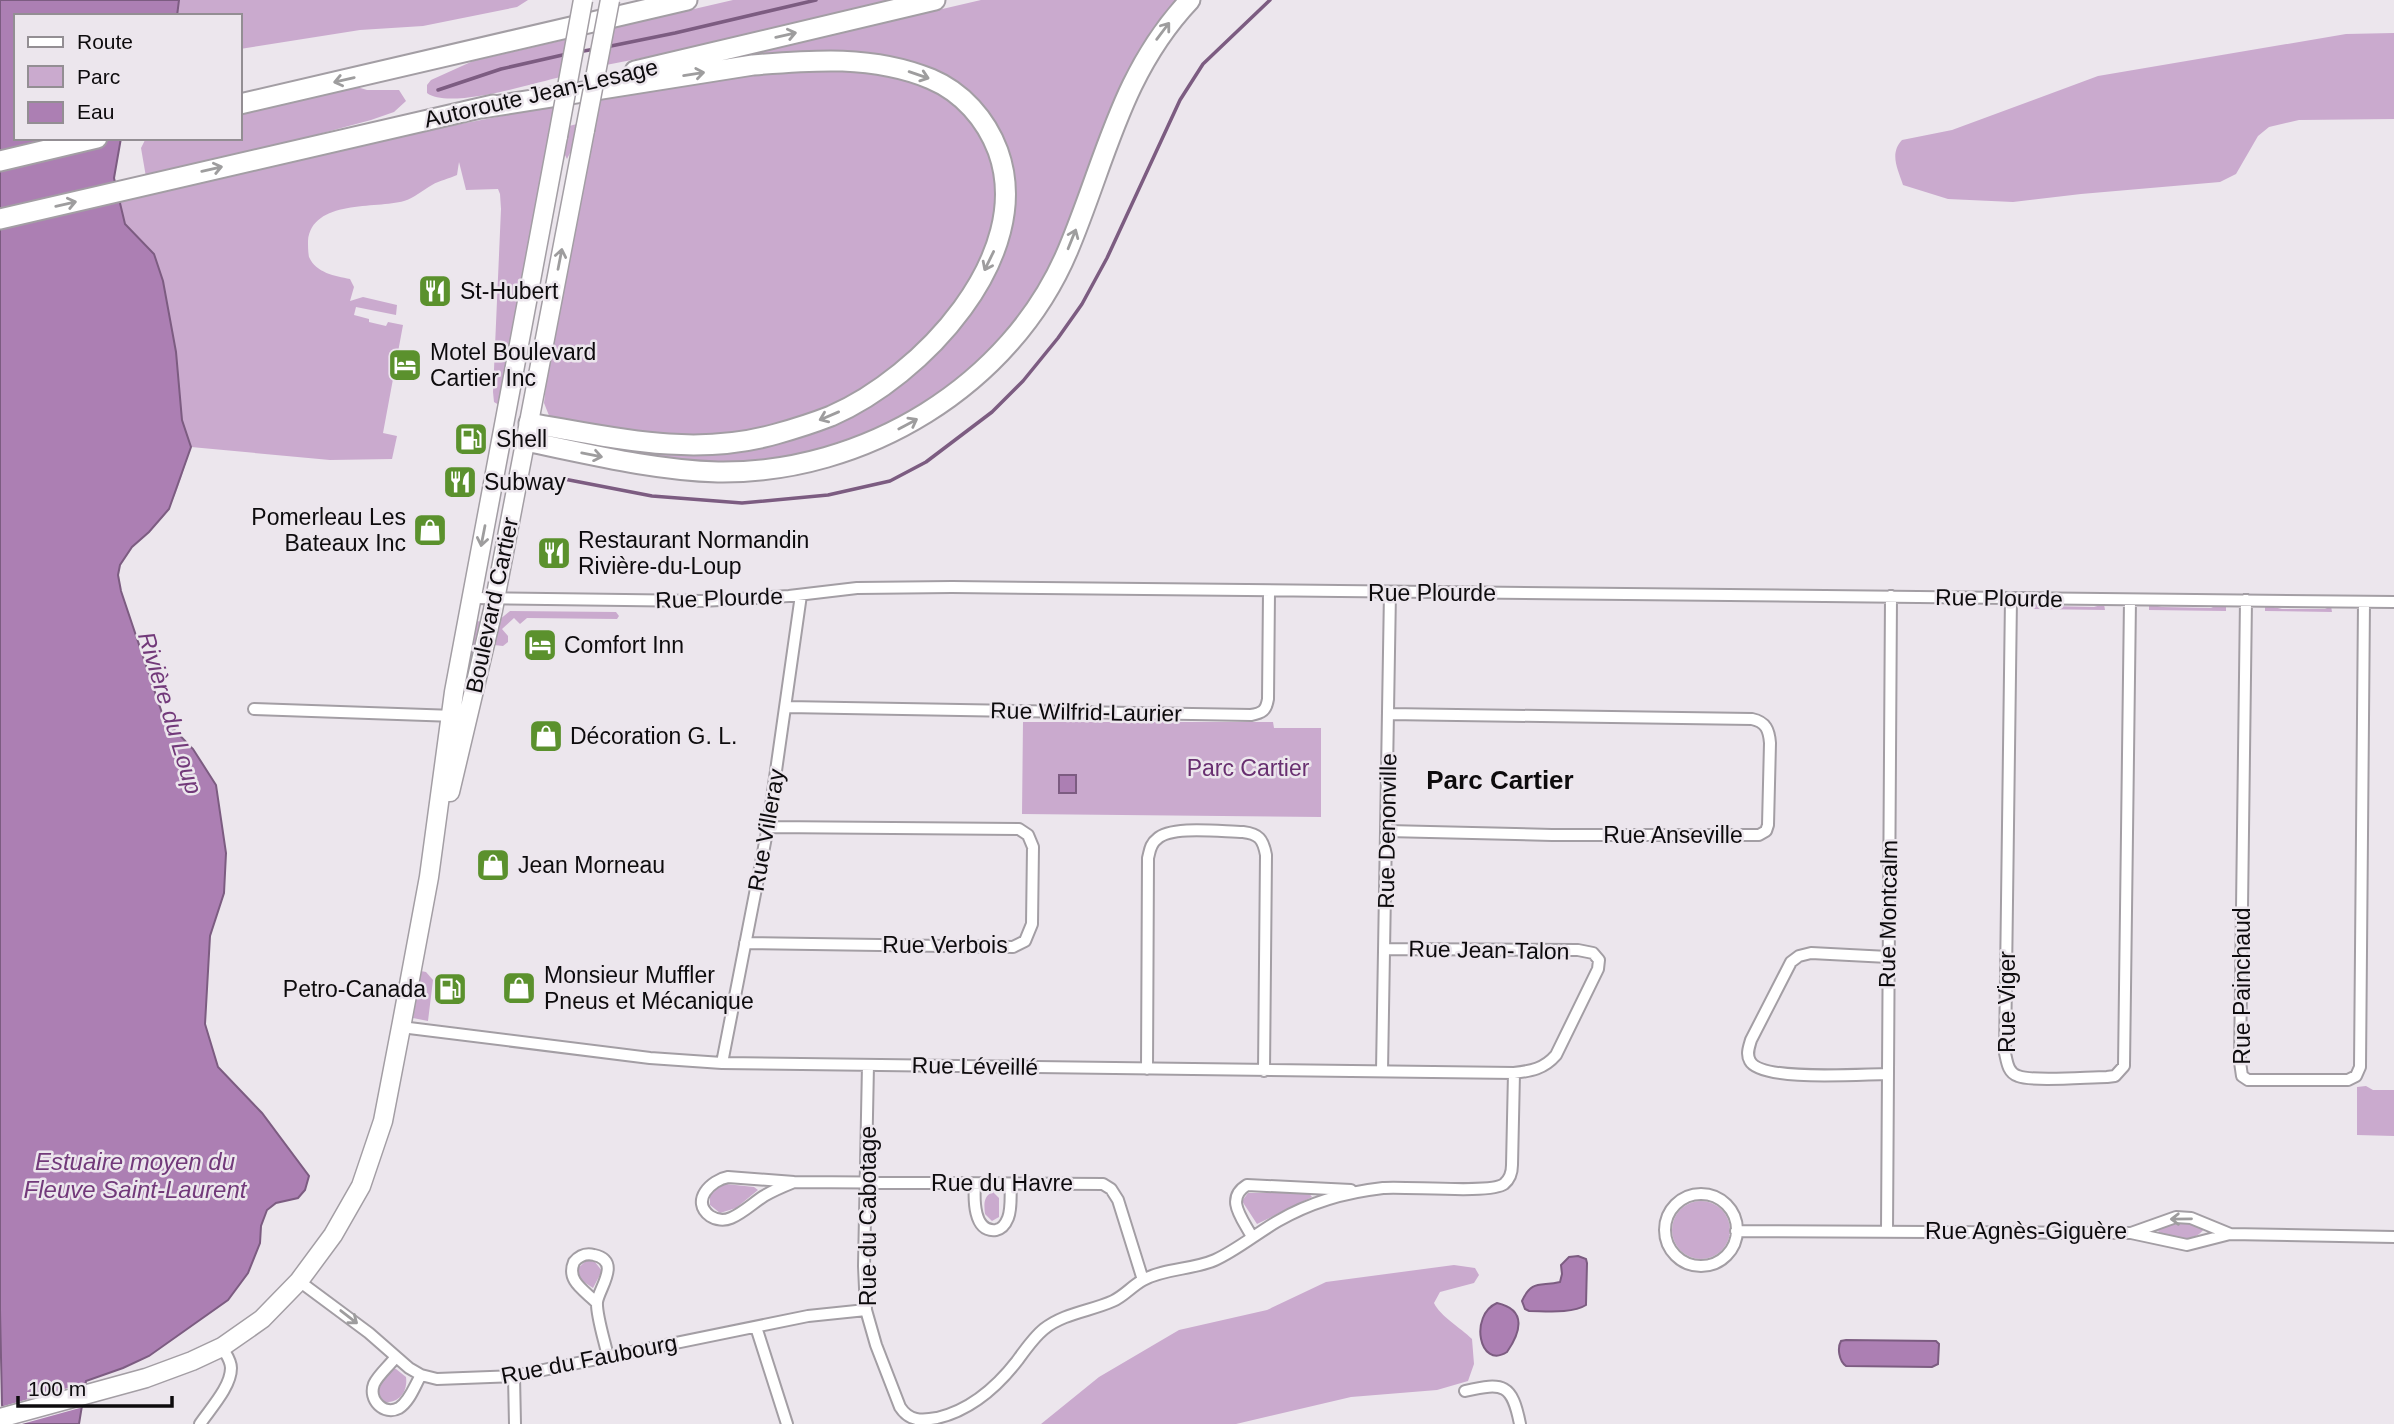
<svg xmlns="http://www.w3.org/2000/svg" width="2394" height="1424" viewBox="0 0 2394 1424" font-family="Helvetica,sans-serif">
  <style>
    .green { fill: #caaace }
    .water { fill: #ac7fb3; stroke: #7c5c81; stroke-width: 2 }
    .pier { fill: #ece6ed }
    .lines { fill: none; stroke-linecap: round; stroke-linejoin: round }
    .stream { stroke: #7c5c81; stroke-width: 3.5 }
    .minor-casing { stroke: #a39ea4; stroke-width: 14 }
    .primary-casing { stroke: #a39ea4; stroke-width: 21 }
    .motorway-casing { stroke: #a39ea4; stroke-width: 23 }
    .minor { stroke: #fff; stroke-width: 10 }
    .primary { stroke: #fff; stroke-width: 18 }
    .motorway { stroke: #fff; stroke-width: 19 }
    .primary-bridge-casing { stroke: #a39ea4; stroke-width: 21; stroke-linecap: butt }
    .primary-bridge { stroke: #fff; stroke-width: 18 }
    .oneway { stroke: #9e9d9e }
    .labels { text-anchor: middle; stroke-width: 5; stroke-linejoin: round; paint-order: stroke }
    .street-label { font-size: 23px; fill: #0d0b0d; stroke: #ece6ed }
    .poi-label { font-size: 23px; fill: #0d0b0d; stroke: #ece6ed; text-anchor: start }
    .park-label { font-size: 23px; fill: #682f70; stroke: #ece6ed }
    .water-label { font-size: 24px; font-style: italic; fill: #72397a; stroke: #ece6ed }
    .quarter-label { font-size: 26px; font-weight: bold; fill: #0d0b0d; stroke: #ece6ed }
  </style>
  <rect width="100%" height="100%" fill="#ece6ed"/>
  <!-- green -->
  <path class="green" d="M86,0h442l-11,7 -94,19 -63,4 -120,19v-33h-157z
    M733,0h165l-205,48 -87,17 6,-37z
    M981,0h198l-131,275 -36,53 -51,50 -53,37 -76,35 -70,14 -105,-2 -97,-24 67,12 51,4 172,-42 136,-132 20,-124 -78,-85 -199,-8 -1,-4z
    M2394,33v86l-95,1 -30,7 -11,9 -22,38 -16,8 -139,12 -68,8 -65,-3 -45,-14c-5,-16 -14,-31 -1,-45l50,-10 146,-54 248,-42z
    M568,39l-7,38c-28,6 -112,33 -134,16v-8l4,-5 42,-19z
    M809,70c39,1 80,0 115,16 34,15 58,42 67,77 6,20 9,43 3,63 -16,54 -71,123 -117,155 -37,25 -88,47 -132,53 -12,2 -25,1 -38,1 -17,0 -35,1 -53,1 -33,-1 -71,-12 -104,-18l-6,-15 8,-73 47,-233 127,-20z
    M357,87l10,3h32l7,11 -12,11 -23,8 -156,42 -69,15 -5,-29 5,-10h94v-24z
    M555,106l-56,299 -5,-3 -1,-10 8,-183 -1,-15 -2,-5 -32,1 -7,-28 -2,13c-8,4 -17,5 -25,10 -9,5 -18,13 -28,16 -28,8 -92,-2 -96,40 0,4 0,11 1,16 7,16 26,19 41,22l4,8 -4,14 13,-4 34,8 -1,10 -40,-8 -2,8 15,4v3l17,4 2,-4 15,3 -20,108 14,3 -5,23 -62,1 -139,-13c-7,20 -12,42 -22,61 -11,22 -51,41 -51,67 0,28 22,60 27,87 2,9 0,19 0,27l-81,-270 57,-281 -7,40 6,24 330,-76z
    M577,124l-5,25 -5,10 -3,-6 5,-27z
    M2031,603l15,3 48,1 10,-3 1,6 -74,-1z
    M2149,604l13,3 49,1 6,-3h9v6l-77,-1z
    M2265,605l17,4h43l6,-3 1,6 -67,-1z
    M510,611l106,1 3,4 -2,3 -90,-1 -7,6 -6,-6 -12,11 6,7v6l-5,4 -9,-1 5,-25z
    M477,621l5,1 -16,77 -5,-1z
    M1023,722h250l1,6h47v89l-299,-3z
    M421,971l5,1 7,8 -5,41 -15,-3z
    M2366,1086l7,4h21v46l-37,-1v-48z
    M726,1184l28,3 4,3 -22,18 -16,5 -10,-8v-10l9,-9z
    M993,1192l6,6v19l-7,4 -7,-7c-1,-9 -2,-18 8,-22z
    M1248,1193h61l3,4 -55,27 -15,-23z
    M1672 1230a29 29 0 1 1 58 0a29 29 0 1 1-58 0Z
    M2183,1220l21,9c-10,15 -38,10 -50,-1z
    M587,1260l8,2 7,9 -9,17 -15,-10 -1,-9z
    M1454,1265l21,3 4,7 -5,8 -34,9 -6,11c6,13 27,25 38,36l2,25 -6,17 -31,9 -86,7 -115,27h-195l58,-47 80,-47 88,-20 59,-28z
    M393,1369h3l10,8c2,15 -7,27 -23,25l-6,-8c1,-11 7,-17 16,-25z"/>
  <!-- water -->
  <path class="water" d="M0,0h179l-2,16h-161v122h105l-7,40 11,46 29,30 9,27 13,71 6,68 9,27 -22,62 -20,23 -17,15 -12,18 -2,10 3,16 43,128 29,30 23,36 10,68 -2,40 -14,43 -5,88 13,43 44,46 47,63 -4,14 -7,8 -22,5 -9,7 -6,16 -1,17 -12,30 -20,27 -79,56 -26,12 -37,13 -7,43h-72l-5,-19 -2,-95z
    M1059,775h17v18h-17z
    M1578,1256l8,3 1,4 -1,42c-14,9 -41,6 -57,6l-4,-2 -3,-8c10,-22 19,-14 38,-19l2,-8 -1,-9 8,-8z
    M1497,1303c31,7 23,30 10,49 -28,18 -38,-37 -10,-49z
    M1846,1340l90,1 3,3 -1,20 -6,3 -86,-1c-7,-5 -9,-18 -5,-25z"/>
  <!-- pier -->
  <path class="pier" d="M86,1383l2,9 -1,14 -65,18h-18l-4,-17z"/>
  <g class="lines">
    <!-- stream -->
    <path class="stream" d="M606,47l69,-14 141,-33
      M578,52l17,-3
      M438,90l63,-21 66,-15
      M564,479l88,17 90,7 86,-8 62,-14 36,-19 66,-50 31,-31 35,-43 24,-34 25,-46 73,-158 23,-36 67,-64"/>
    <!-- minor casing -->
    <g class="minor-casing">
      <path id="minor" d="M472,598l230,3 87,-5 68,-8 95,-1 1442,15
        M2011,598l-6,455c2,9 3,20 13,23 15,6 70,1 89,1l8,-1 9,-10 6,-466
        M2246,600l-6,462 2,14 6,4h100l8,-4 4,-9 4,-465
        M787,707l464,8c11,-2 15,-4 17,-16l1,-107
        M254,709l201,7
        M1387,831l165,4h207l7,-4 2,-6 2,-82c-1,-13 -4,-21 -18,-24l-364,-5
        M745,943l268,4 12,-6 7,-17 1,-77 -5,-12 -9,-6 -251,-2
        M401,1027l249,31 72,5 792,10c17,-2 30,-4 42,-18l42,-86 1,-9 -6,-7 -15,-3 -192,-1
        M722,1063l46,-236 33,-232
        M868,1065l-4,201 2,44 10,35 24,62c9,14 21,14 37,11 34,-8 59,-30 80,-57 8,-11 17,-24 27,-32 20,-16 47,-18 69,-28 11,-5 19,-15 30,-21 22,-12 49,-10 72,-20 22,-10 42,-27 63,-39 31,-18 69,-29 105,-33 23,-2 108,6 121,-4 6,-5 8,-12 8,-19l2,-92
        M1147,1069l1,-211c2,-7 2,-14 9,-19 14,-14 66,-7 86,-7 16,2 20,7 23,23l-2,216
        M1382,1071l8,-479
        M1887,1074c-25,0 -126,8 -137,-13 -4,-7 -1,-14 1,-21l40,-78 8,-6 12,-3 77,4
        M794,1182c-10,4 -20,8 -30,14 -11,7 -21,17 -33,22 -7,3 -15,2 -21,-2 -20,-15 1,-36 18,-39l66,5 309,2 8,5 7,11 25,80
        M975,1184c-1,14 -2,49 21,46 6,-1 10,-7 12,-12 4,-10 2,-24 3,-34
        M1665 1230a36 36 0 1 1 72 0a36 36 0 1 1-72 0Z
        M1736,1231l395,2 45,-16 15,1 39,16 164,3
        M1887,1231l4,-635
        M2131,1233l56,12 43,-11
        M1252,1237c-9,-18 -28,-38 -5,-52l104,5
        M299,1281l70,52 40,35 12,7 16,4 77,-3 294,-60 58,-6
        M597,1303c-13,-13 -31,-22 -23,-41 5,-6 12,-9 20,-7 28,6 5,33 3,47 -1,13 8,40 11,55
        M756,1327l31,97
        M395,1358c-6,8 -17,17 -21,26 -6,16 10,32 25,24 11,-7 16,-23 22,-33
        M514,1376l1,48
        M1465,1391c39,-9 47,-7 55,33
        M200,1424c10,-15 31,-37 31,-56 0,-8 -6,-15 -9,-21"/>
    </g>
    <!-- primary casing -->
    <g class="primary-casing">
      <path id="primary" d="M450,792l43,-182 92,-480
        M0,1418l146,-40 46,-17 30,-14 40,-28 37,-38 34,-46 28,-49 22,-65 19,-99 27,-145 25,-185 104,-556"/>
    </g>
    <!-- motorway casing -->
    <g class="motorway-casing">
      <path id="motorway" d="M635,71l300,-71
        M240,104l447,-104
        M482,108l271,-43c60,-5 120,-10 178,14 31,13 55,40 67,72 38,105 -77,226 -167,265 -18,7 -37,13 -55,18 -83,24 -165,3 -247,-11
        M0,161l97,-23
        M0,219l493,-114
        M525,441c64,13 128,29 193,31 146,2 293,-86 350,-222 38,-90 53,-177 122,-250"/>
    </g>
    <!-- minor -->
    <use href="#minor" class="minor"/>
    <!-- primary -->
    <use href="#primary" class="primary"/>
    <!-- motorway -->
    <use href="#motorway" class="motorway"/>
    <!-- primary-bridge casing -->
    <g class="primary-bridge-casing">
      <path id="primary-bridge" d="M585,130l25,-130
        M558,136l25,-136"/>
    </g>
    <!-- primary-bridge -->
    <use href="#primary-bridge" class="primary-bridge"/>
  </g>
  <!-- one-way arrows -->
  <defs><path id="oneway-shaft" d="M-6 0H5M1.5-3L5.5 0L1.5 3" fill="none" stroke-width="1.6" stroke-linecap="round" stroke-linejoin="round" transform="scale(1.75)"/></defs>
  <g class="oneway">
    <use href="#oneway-shaft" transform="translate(1163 31) rotate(-53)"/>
    <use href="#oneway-shaft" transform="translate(786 35) rotate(-13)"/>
    <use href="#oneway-shaft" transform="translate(694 74) rotate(-9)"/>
    <use href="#oneway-shaft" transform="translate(919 75) rotate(19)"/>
    <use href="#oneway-shaft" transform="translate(344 80) rotate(167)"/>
    <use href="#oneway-shaft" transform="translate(212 169) rotate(-13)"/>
    <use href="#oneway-shaft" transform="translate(66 204) rotate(-13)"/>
    <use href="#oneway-shaft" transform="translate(1072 239) rotate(-68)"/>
    <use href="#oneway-shaft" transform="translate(560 259) rotate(-79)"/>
    <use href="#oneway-shaft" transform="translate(989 261) rotate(116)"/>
    <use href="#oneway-shaft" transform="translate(829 416) rotate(157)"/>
    <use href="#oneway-shaft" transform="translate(908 424) rotate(-28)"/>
    <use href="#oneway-shaft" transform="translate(592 455) rotate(11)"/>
    <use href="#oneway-shaft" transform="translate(483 536) rotate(101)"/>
    <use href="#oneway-shaft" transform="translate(2181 1219) rotate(179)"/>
    <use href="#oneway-shaft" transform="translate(349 1317) rotate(38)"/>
  </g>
  <!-- icons -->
  <defs>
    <g id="restaurant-square" transform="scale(1.75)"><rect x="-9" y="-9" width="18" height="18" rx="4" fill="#5b912d" stroke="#ece6ed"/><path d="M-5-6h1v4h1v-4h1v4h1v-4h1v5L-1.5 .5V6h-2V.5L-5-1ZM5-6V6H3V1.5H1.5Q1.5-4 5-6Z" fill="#fff"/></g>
    <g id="hotel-square" transform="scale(1.75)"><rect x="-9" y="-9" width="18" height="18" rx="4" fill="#5b912d" stroke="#ece6ed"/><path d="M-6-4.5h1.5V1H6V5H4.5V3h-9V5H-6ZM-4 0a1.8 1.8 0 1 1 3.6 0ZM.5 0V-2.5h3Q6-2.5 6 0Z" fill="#fff"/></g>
    <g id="fuel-square" transform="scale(1.75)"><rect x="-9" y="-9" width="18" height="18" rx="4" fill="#5b912d" stroke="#ece6ed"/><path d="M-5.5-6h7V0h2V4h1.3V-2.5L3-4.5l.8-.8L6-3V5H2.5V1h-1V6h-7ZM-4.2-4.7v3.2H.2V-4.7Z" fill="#fff"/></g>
    <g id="shop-square" transform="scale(1.75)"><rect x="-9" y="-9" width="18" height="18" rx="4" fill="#5b912d" stroke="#ece6ed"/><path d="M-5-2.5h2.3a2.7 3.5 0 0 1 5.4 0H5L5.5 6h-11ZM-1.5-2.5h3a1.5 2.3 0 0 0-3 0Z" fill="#fff"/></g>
  </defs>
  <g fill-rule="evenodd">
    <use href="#restaurant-square" x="435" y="291"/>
    <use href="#hotel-square" x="405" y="365"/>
    <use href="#fuel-square" x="471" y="439"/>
    <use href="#restaurant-square" x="460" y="482"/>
    <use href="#shop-square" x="430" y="530"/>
    <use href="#restaurant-square" x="554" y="553"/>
    <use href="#hotel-square" x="540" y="645"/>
    <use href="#shop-square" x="546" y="736"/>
    <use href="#shop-square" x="493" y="865"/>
    <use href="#shop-square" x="519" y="988"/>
    <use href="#fuel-square" x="450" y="989"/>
  </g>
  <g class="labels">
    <!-- street labels -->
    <g class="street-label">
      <text transform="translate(541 93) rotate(-13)" y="8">Autoroute Jean-Lesage</text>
      <text x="1432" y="601">Rue Plourde</text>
      <text transform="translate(719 598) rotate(-2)" y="8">Rue Plourde</text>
      <text transform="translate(1999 598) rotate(1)" y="8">Rue Plourde</text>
      <text transform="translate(492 605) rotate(-78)" y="8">Boulevard Cartier</text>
      <text transform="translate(1086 712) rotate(1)" y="8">Rue Wilfrid-Laurier</text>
      <text transform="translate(766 830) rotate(-80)" y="8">Rue Villeray</text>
      <text transform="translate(1387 831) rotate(-89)" y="8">Rue Denonville</text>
      <text x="1673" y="843">Rue Anseville</text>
      <text transform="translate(1888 914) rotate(-89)" y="8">Rue Montcalm</text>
      <text x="945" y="953">Rue Verbois</text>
      <text transform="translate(1489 950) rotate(1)" y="8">Rue Jean-Talon</text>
      <text transform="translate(2242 986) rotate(-90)" y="8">Rue Painchaud</text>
      <text transform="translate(2007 1002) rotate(-90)" y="8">Rue Viger</text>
      <text transform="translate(975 1066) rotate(1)" y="8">Rue Léveillé</text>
      <text x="1002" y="1191">Rue du Havre</text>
      <text transform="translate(868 1216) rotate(-90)" y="8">Rue du Cabotage</text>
      <text x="2026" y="1239">Rue Agnès-Giguère</text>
      <text transform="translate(589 1359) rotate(-11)" y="8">Rue du Faubourg</text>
    </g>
    <!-- poi labels -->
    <g class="poi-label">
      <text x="460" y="299">St-Hubert</text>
      <text x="430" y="360">Motel Boulevard<tspan x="430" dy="26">Cartier Inc</tspan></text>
      <text x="496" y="447">Shell</text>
      <text x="484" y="490">Subway</text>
      <text x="406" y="525" text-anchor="end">Pomerleau Les<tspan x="406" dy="26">Bateaux Inc</tspan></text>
      <text x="578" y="548">Restaurant Normandin<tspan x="578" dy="26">Rivière-du-Loup</tspan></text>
      <text x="564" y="653">Comfort Inn</text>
      <text x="570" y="744">Décoration G. L.</text>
      <text x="518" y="873">Jean Morneau</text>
      <text x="544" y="983">Monsieur Muffler<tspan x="544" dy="26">Pneus et Mécanique</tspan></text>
      <text x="426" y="997" text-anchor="end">Petro-Canada</text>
    </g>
    <!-- park labels -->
    <g class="park-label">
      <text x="1248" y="776">Parc Cartier</text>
    </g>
    <!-- water labels -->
    <g class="water-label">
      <text transform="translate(170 713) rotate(73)" y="8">Rivière du Loup</text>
      <text x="135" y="1170">Estuaire moyen du<tspan x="135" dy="28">Fleuve Saint-Laurent</tspan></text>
    </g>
    <!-- quarter labels -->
    <g class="quarter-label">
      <text x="1500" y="789">Parc Cartier</text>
    </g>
  </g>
  <!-- legend -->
  <rect x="14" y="14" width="228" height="126" fill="#ece6ed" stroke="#938e93" stroke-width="2"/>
  <rect x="28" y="37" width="35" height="10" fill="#ffffff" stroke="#938e93" stroke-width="2"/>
  <text x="77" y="49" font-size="21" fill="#0d0b0d">Route</text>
  <rect x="28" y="66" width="35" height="21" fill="#caaace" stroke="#938e93" stroke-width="2"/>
  <text x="77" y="84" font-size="21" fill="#0d0b0d">Parc</text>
  <rect x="28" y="102" width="35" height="21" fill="#ac7fb3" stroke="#938e93" stroke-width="2"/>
  <text x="77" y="119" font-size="21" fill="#0d0b0d">Eau</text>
  <!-- scale -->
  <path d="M18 1396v10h154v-10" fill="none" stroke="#0d0b0d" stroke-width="3.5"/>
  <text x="28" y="1396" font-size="21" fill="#0d0b0d" stroke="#ece6ed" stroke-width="5" paint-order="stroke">100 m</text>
</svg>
